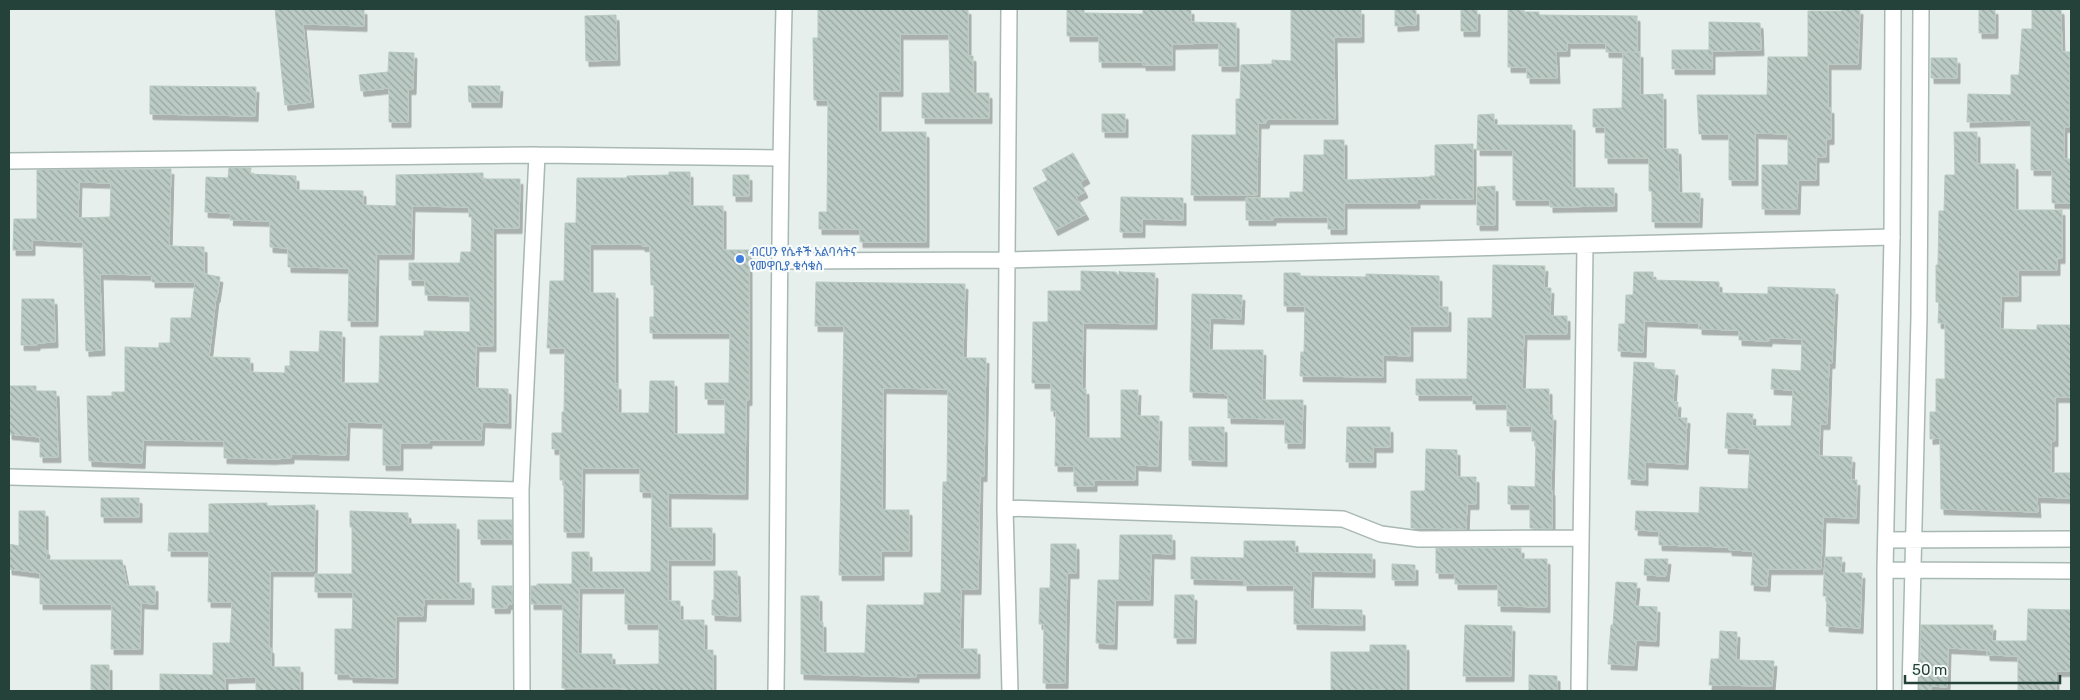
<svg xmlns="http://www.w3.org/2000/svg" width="2080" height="700" viewBox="0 0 2080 700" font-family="Rubik,'Noto Sans Ethiopic',sans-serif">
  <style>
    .building { fill: url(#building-back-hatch); stroke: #b8c9c2; fill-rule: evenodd; filter: url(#shadow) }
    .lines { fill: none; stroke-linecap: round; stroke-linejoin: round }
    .minor-casing { stroke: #a8b8b2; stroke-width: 18 }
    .tertiary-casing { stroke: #a8b8b2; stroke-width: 18 }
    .minor { stroke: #fff; stroke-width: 15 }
    .tertiary { stroke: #fff; stroke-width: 15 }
    .shop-dot { fill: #3f7fe0; stroke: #f7fbf9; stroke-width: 2 }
    .labels { text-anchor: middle; stroke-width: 4.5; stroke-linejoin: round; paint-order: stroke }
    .shop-label { font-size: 12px; fill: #366cbe; stroke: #f7fbf9; text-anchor: start }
  </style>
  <defs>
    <pattern id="building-back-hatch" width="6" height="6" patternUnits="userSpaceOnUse" patternTransform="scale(1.25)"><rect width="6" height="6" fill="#bbcac4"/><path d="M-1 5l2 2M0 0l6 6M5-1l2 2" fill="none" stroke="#98a6a0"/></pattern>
    <filter id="shadow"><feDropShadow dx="3" dy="5.5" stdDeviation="0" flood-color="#0004"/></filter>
  </defs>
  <rect width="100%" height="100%" fill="#e6efeb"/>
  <!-- building -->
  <path class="building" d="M275,9h89v17l-61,-2 8,78 -26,3z
    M818,9h150v47h5v37h16v25h-67v-25h28l-1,-59h-49v57h-22v41h48v110h-66v-13h-41v-17h8l1,-112h-14l-1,-62h5z
    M1067,9h17v4l59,1v-5h48v13l45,1v43h-17v-23l-47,1v21h-29v-3h-44v-26h-32z
    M1291,9h70v28h-27l1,82h-68l-1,4h-8l-1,72h-66l1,-60h44v-36h4l1,-34 31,-1v-4l19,1z
    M1395,9h21v16l-21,1z
    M1461,9h16v22h-16z
    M1508,9h16v3h15v3l98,1v36h-31v-9h-39v8h-11l1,27h-30v-11h-19z
    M1842,9h18l-2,55h-30v44h3v31h-5v18h-10v23h-18l-1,29h-35v-44h26v-31l-33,-1v47h-26v-46h-30l-2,-39h70l1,-38h40v-46h34z
    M1979,9h16v24h-16z
    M2032,9h29l1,43h8l-1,75h-5v32h7v44h-19v-33h-21v-50l-64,2 1,-28 43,1v-20h8l3,-46h10z
    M616,15l1,45 -31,1 -1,-45z
    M1709,22l51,1 1,27 -49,1v18h-40v-19h37z
    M389,52l25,1 -1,36h-5v33h-19v-34l-28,3 -2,-16 29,-3z
    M1640,52v43l23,-1v55h15l1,44h21l-1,29h-47v-31h-3v-33h-44v-31h-12v-18l29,-1 1,-55z
    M1931,58h26v20h-26z
    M150,86l106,1 -1,29 -105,-2z
    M468,86h32l-1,16h-30z
    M1102,114h23v18h-23z
    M1494,114v11h78v63h42v18l-64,1v-7h-37v-50h-36l1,-35z
    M1954,132h23v32h38v46h47v48h-5v12h-39v26h-17l-1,33 37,1v-5h34v72h-16v44h-4v32h20v25l-34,-1 1,15 -97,-3 -1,-71 -10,1v-27h6v-33h9v-56h-7l1,-21h-3v-37h2l1,-54h5l1,-36h10z
    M1324,140h20v40l86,-3v-1h5v-31l38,-1v55h-56v4h-73v26h-16v-12h-55v3h-27v-22h44v-6h13l1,-37h20z
    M1073,153l14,25 -7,4 5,10 -9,5 10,17 -31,16 -22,-42 15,-8 -6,-10z
    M229,168h22l-1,6 46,2v14l67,1v14l33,1v-31l87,-2v6h37l-1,49h-26v118h-17l-1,42 33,1v34l-26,-1 -1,18h-52v3h-29v22h-17v-42l-36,-1 -1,33 -55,-1v4l-19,1 -48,-1v-17l-81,-1 -1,23 -53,-2 -2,-65h25v-4h13v-45l34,1v-5h11l1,-25h20l4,-36h-43v-7l-52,-1 2,76 -16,1 -3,-109 -51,-2v10h-19l1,-31h23v-49l134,-1 -2,77 35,1v27l16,3 -3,20h-1l-7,60 41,1v14l35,1v-7h5v-15l29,1 1,-21 22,1 -1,51h38l1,-47h44v-5l46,1v-36l-45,-1v-15h-16v-17h51l1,-11h10l1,-35h-3v-10l-57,-1 -1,48h-35l-1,67h-27l1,-53 -61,-1v-19l-18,-1v-26l-40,-1 1,-7 -26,-1 1,-35 22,1zM79,182l32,1 -1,34 -32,1z
    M669,172h21v34h33v44h26v150h-3l-1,94 -77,-1v35h44v32h-44v41h12v19h24v30h9v41h-90v-3h-61l1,-84h-32v-18h6v-2h35v-32h17v20h61l1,-1 1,-79h-12v-24h-58l-1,64h-17v-52h-4v-31h-8v-16h10v-21h2l1,-64h-18l3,-67h14l1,-58h11l1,-45h50v-2l42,-1zM590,244h52v2h8l1,39h3v32h-4v16h80l-1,50h-24v16h20v35h-51v-53h-24l-1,32h-31v-29h-3v-91h-25zM579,588h46v36h34v40l-47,1v-11h-34z
    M733,175h16v21h-16z
    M1495,186v39h-18v-38z
    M1121,197l62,1v22l-41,-1v13h-22z
    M1493,265l52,1 -1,22h7l-1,28h17v18h-43l-2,55h27v26h4l-2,75h1v39l-22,-1v-24h-22v-18l27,1 1,-46h-4v-15h-25v-22h-34v-9h-57v-16h51l1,-61h24z
    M1081,271l35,1 3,5v-6l2,1 34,1 -1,51 -71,-1 -1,66h4v49h35v-48h17l-1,26h22l-1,50 -23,-1v15h-41v6h-20v-20h-19l1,-55h-5v-28h-19l1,-61h15v-31h33z
    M1634,272h19v8l66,2v11l49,1v-7l67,2 -3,74h-3l-2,61h-7l-1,32 33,1 -1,23h6l-1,38 -33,-1 -2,52h-53l-1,17 -16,-1 2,-34 -24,-1v-3l-70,-2v-14l-24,-1 1,-19 63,2 1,-26 48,2 2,-40 -25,-1 2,-35 26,1 -1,12h39l2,-36 -22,-1 1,-20 29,2 1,-32 -33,-1v3l-30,-1v-10l-40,-1v-6l-55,-2 -1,31 -25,-1 1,-27h6l1,-29h7z
    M1284,273h16v3l66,1v-3l73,2v31h9v19h-38v30l-27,-1v22l-83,-1 1,-24h3l1,-46h-21z
    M816,282l149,2 -2,74h23l-2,118h-4l-2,113h-17l-1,60h17v24h-61v4l-115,-3v-78h18v26h4v31h42l2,-48h57v-12h17l2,-111h4l1,-93 -65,-1 -1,122h27v41h-28v24h-42l5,-249h-29z
    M1192,294l50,1 -1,24 -31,-1 -1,32h54l-1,50h41l-1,43h-17v-24l-57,-1v-23h-3v-2l-35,-1z
    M22,299h32l1,43 -18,1v2h-16z
    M1634,362l20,1v6l21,1 -2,32h5l-1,16h10l-2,46 -40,-2v18l-17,-1z
    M9,386h27v5h20l2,66h-18v-20l-31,-3z
    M1189,427h35v34l-35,-1z
    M1347,427h43v20h-17v15h-27z
    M1426,449l31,1v24l1,3h18v27h-9l-1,25 -55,-1v-37h14z
    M101,498h38v19h-38z
    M267,503v3l48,-1 -1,66h-44l-1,77h2v19h29v24h-44v-14l-31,1v13h-65v-17l53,1v-32h17l2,-41h-24l1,-51h-41l1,-18h40v-29z
    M19,511h26v38l2,1 -1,10h76l5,26h28v18l-14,-1 -1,46h-29l1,-45h-72v-31l-31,-4v-25l10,2z
    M350,511l58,2v11h48v59h15v16h-47l-1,17h-27l-1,62 -45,-1v-3h-15v-45h17l1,-37h-38v-18h37v-47h-2z
    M478,520h34v19h-34z
    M1120,535h52v19l-21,-1 -1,47h-35l-1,44 -18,-1 2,-63h21z
    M1244,541h51v12l77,1v18l-61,-1 -1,38 52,1v15l-68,-1v-39h-50v-5l-53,-1v-22l53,1z
    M1051,544h25v29h-9l-2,110h-22l1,-59h-5l1,-36h10z
    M1436,548h85v11h26v48l-49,-1v-22h-43v-11h-19z
    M1825,557h17l-1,16h21l-2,55 -34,-2 1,-30h-4z
    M1645,559h23l-2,17 -22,-1z
    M1392,564l23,1v15h-23z
    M714,571h23l1,45 -26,-1v-15h2z
    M1616,582l21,1 -2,23 22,1 -1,34 -20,-1 -2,25 -26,-1 3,-39h2z
    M492,586h20v18h-4l-1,4h-15z
    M1175,595h19l-1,43h-19z
    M2028,609l43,1v61h-15v20l-38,-1v-34l-31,-1v-5l-39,-2 -1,39 -16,-1v5h-12l2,-66h72l-1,16h35z
    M1465,625l47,1 -1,50h-48z
    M1720,631l17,1 -1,28 38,1 -2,25 -63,-1 2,-26h8z
    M1370,645h36v46h-21v-2l-54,2v-39h39z
    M91,665h18v26h-18z
    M1529,675l28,1v15h-28z"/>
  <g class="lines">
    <!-- minor casing -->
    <g class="minor-casing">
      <path id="minor" d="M1009,9l-4,499 5,183
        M9,161l528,-6 243,3
        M781,261l227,-1 884,-23
        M9,477l512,13
        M1005,508l338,11 38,15 38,5 162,-1
        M522,691l-1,-201 16,-335
        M1579,691l6,-445"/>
    </g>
    <!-- tertiary casing -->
    <g class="tertiary-casing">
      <path id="tertiary" d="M1887,540l184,-1
        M1885,570l186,1
        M776,691c3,-227 2,-455 8,-682
        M1885,691v-121l7,-333 1,-228
        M1910,691l9,-375 2,-307"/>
    </g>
    <!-- minor -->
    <use href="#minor" class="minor"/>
    <!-- tertiary -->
    <use href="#tertiary" class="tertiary"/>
  </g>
  <!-- markers -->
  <circle class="shop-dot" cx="740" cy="259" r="5"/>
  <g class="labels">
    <!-- shop labels -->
    <g class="shop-label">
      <text x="750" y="256">ብርሀን የሴቶች አልባሳትና<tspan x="750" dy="14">የመዋቢያ ቁሳቁስ</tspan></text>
    </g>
  </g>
  <!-- border -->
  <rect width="2080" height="700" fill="none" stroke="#24423a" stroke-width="20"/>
  <!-- scale -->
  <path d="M1905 675v8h155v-8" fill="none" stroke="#24423a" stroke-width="2.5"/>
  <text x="1912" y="675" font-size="15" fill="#24423a" stroke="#f7fbf9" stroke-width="4" paint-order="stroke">50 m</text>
</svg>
